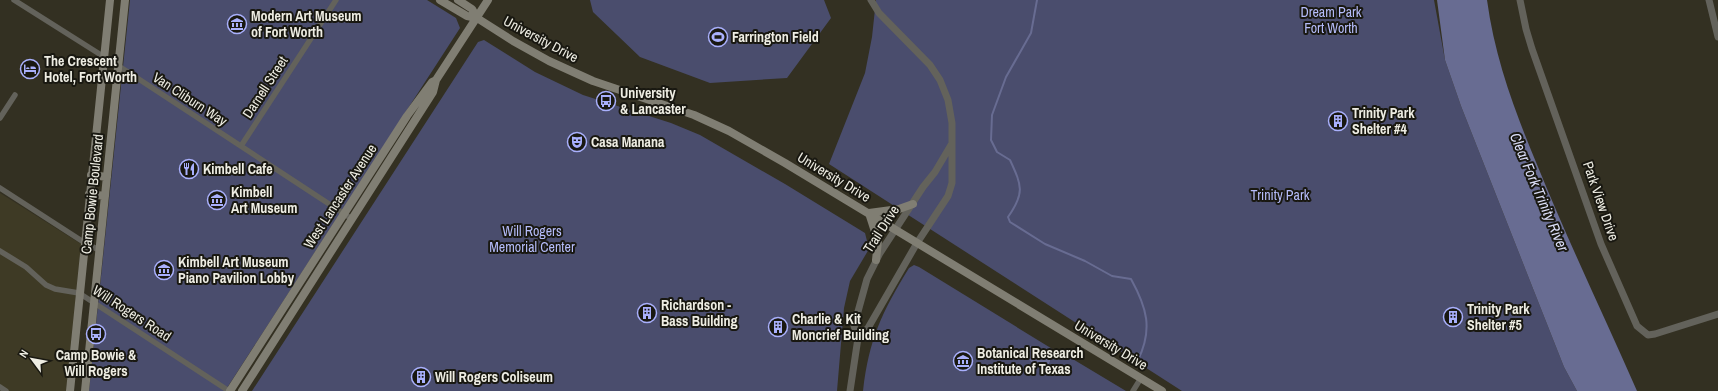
<svg xmlns="http://www.w3.org/2000/svg" width="1718" height="391" viewBox="0 0 1718 391" font-family="'Archivo Narrow',sans-serif">
  <style>
    .built { fill: #3e3a25 }
    .green { fill: #4a4d6d }
    .water { fill: #686c92 }
    .lines { fill: none; stroke-linecap: round; stroke-linejoin: round }
    .stream { stroke: #686c92; stroke-width: 2 }
    .minor { stroke: #63625b; stroke-width: 5.5 }
    .tertiary { stroke: #63625b; stroke-width: 7 }
    .secondary { stroke: #807e73; stroke-width: 8 }
    .labels { text-anchor: middle; stroke-width: 4; stroke-linejoin: round; paint-order: stroke }
    .park-label { font-size: 14px; fill: #b6bdfb; stroke: #191811 }
    .poi-label { font-size: 14px; font-weight: bold; fill: #eeede3; stroke: #191811; text-anchor: start }
    .street-label { font-size: 14px; fill: #eeede3; stroke: #191811 }
    .water-label { font-size: 15px; font-style: italic; fill: #daddf7; stroke: #191811 }
  </style>
  <rect width="100%" height="100%" fill="#333022"/>
  <!-- built -->
  <path class="built" d="M0,193l81,51 -15,147h-66z"/>
  <!-- green -->
  <path class="green" d="M130,0h297l29,18 4,10 -235,363h-136z
    M590,0h234l7,18 -44,60 -77,5 -70,-26 -47,-45z
    M876,0h558l11,60 16,46 103,261 13,24h-395l-353,-227 36,-91 7,-36z
    M484,40l51,32 48,23 88,28 29,12 85,49 80,49 4,16 -19,32 -6,27 -7,83h-585l226,-349z
    M914,265l5,2 135,83 7,2 65,39h-263c6,-52 19,-79 46,-123z"/>
  <!-- water -->
  <path class="water" d="M1437,0h50c8,59 28,112 51,167 31,76 66,149 99,224h-60l-13,-24 -103,-261 -16,-46z
    M1030,346l20,7v8l-4,10c-11,-4 -20,-11 -21,-23z"/>
  <g class="lines">
    <!-- stream -->
    <path class="stream" d="M1037,0l-6,33 -25,44 -14,38 -1,25 6,12 13,8c12,26 15,33 -2,57l2,5 35,22 40,17 27,15 19,3c16,29 22,50 7,81"/>
    <!-- minor -->
    <path class="minor" d="M14,0l114,72 224,147
      M0,118l15,-23
      M241,146l95,-146
      M0,188l85,55 14,7
      M0,251l26,16 20,18 9,4 24,4 150,98
      M0,387l6,4
      M1133,391l8,-13"/>
    <!-- tertiary -->
    <path class="tertiary" d="M1520,0l6,29 6,20 69,195 36,82 11,9 7,-1 63,-20
      M1709,0l9,37
      M858,338l10,-10 49,-85 31,-47 4,-13v-60l-4,-23 -8,-20 -10,-15 -51,-52 -8,-13
      M850,391l8,-53 -4,-12 13,-47 13,-26 43,-66 12,-15 16,-27"/>
    <!-- secondary -->
    <path class="secondary" d="M440,0l27,16 10,2
      M458,0l14,9 5,9 36,23 36,20 44,20 101,34 35,16 56,32 377,228
      M91,175l16,2
      M89,194l16,2
      M869,213l9,28 -2,19
      M869,213l30,-4 14,-5
      M70,391l40,-391
      M85,391l40,-391
      M230,391l177,-275 25,-34 4,-2 52,-80
      M242,391l191,-299 3,-12"/>
  </g>
  <!-- icons -->
  <defs>
    <g id="museum-ring" transform="scale(1)"><circle r="9.5" fill="#191811" stroke="#a9b0fc" stroke-width="1.5"/><path d="M0-6L6-3V-2H-6V-3ZM-5-1h2V3h-2ZM-1-1h2V3h-2ZM3-1h2V3H3ZM-6 4H6V6H-6Z" fill="#a9b0fc"/></g>
    <g id="stadium-ring" transform="scale(1)"><circle r="9.5" fill="#191811" stroke="#a9b0fc" stroke-width="1.5"/><path d="M0-5a6.5 5 0 1 0 0 10a6.5 5 0 1 0 0-10ZM-3.5-1.8h7v3.6h-7Z" fill="#a9b0fc"/></g>
    <g id="hotel-ring" transform="scale(1)"><circle r="9.5" fill="#191811" stroke="#a9b0fc" stroke-width="1.5"/><path d="M-6-4.5h1.5V1H6V5H4.5V3h-9V5H-6ZM-4 0a1.8 1.8 0 1 1 3.6 0ZM.5 0V-2.5h3Q6-2.5 6 0Z" fill="#a9b0fc"/></g>
    <g id="bus-ring" transform="scale(1)"><circle r="9.5" fill="#191811" stroke="#a9b0fc" stroke-width="1.5"/><path d="M-5-6H5V4H4V6H2V4H-2V6H-4V4H-5ZM-3.5-4V0h7V-4ZM-3.5 1.2v1.5H-2V1.2ZM2 1.2v1.5H3.5V1.2Z" fill="#a9b0fc"/></g>
    <g id="building-ring" transform="scale(1)"><circle r="9.5" fill="#191811" stroke="#a9b0fc" stroke-width="1.5"/><path d="M-4-6H4V6H1V3H-1V6H-4ZM-2.5-4.3h1.7v1.8h-1.7ZM.8-4.3h1.7v1.8H.8ZM-2.5-1h1.7V.8h-1.7ZM.8-1h1.7V.8H.8Z" fill="#a9b0fc"/></g>
    <g id="theatre-ring" transform="scale(1)"><circle r="9.5" fill="#191811" stroke="#a9b0fc" stroke-width="1.5"/><path d="M-5-5.5Q0-4 5-5.5V0Q5 5 0 6Q-5 5-5 0ZM-3.3-2.5H-1v1.5H-3.3ZM1-2.5H3.3v1.5H1ZM-2.8 1Q0 5.5 2.8 1Z" fill="#a9b0fc"/></g>
    <g id="restaurant-ring" transform="scale(1)"><circle r="9.5" fill="#191811" stroke="#a9b0fc" stroke-width="1.5"/><path d="M-5-6h1v4h1v-4h1v4h1v-4h1v5L-1.5 .5V6h-2V.5L-5-1ZM5-6V6H3V1.5H1.5Q1.5-4 5-6Z" fill="#a9b0fc"/></g>
  </defs>
  <g fill-rule="evenodd">
    <use href="#museum-ring" x="237" y="24"/>
    <use href="#stadium-ring" x="718" y="37"/>
    <use href="#hotel-ring" x="30" y="69"/>
    <use href="#bus-ring" x="606" y="101"/>
    <use href="#building-ring" x="1338" y="121"/>
    <use href="#theatre-ring" x="577" y="142"/>
    <use href="#restaurant-ring" x="189" y="169"/>
    <use href="#museum-ring" x="217" y="200"/>
    <use href="#museum-ring" x="164" y="270"/>
    <use href="#building-ring" x="647" y="313"/>
    <use href="#building-ring" x="1453" y="317"/>
    <use href="#building-ring" x="778" y="327"/>
    <use href="#bus-ring" x="96" y="334"/>
    <use href="#museum-ring" x="963" y="361"/>
    <use href="#building-ring" x="421" y="377"/>
  </g>
  <g class="labels">
    <!-- park labels -->
    <g class="park-label">
      <text x="1331" y="17">Dream Park<tspan x="1331" dy="16">Fort Worth</tspan></text>
      <text x="1280" y="200">Trinity Park</text>
      <text x="532" y="236">Will Rogers<tspan x="532" dy="16">Memorial Center</tspan></text>
    </g>
    <!-- poi labels -->
    <g class="poi-label">
      <text x="251" y="21">Modern Art Museum<tspan x="251" dy="16">of Fort Worth</tspan></text>
      <text x="732" y="42">Farrington Field</text>
      <text x="44" y="66">The Crescent<tspan x="44" dy="16">Hotel, Fort Worth</tspan></text>
      <text x="620" y="98">University<tspan x="620" dy="16">&amp; Lancaster</tspan></text>
      <text x="1352" y="118">Trinity Park<tspan x="1352" dy="16">Shelter #4</tspan></text>
      <text x="591" y="147">Casa Manana</text>
      <text x="203" y="174">Kimbell Cafe</text>
      <text x="231" y="197">Kimbell<tspan x="231" dy="16">Art Museum</tspan></text>
      <text x="178" y="267">Kimbell Art Museum<tspan x="178" dy="16">Piano Pavilion Lobby</tspan></text>
      <text x="661" y="310">Richardson -<tspan x="661" dy="16">Bass Building</tspan></text>
      <text x="1467" y="314">Trinity Park<tspan x="1467" dy="16">Shelter #5</tspan></text>
      <text x="792" y="324">Charlie &amp; Kit<tspan x="792" dy="16">Moncrief Building</tspan></text>
      <text x="977" y="358">Botanical Research<tspan x="977" dy="16">Institute of Texas</tspan></text>
      <text x="96" y="360" text-anchor="middle">Camp Bowie &amp;<tspan x="96" dy="16">Will Rogers</tspan></text>
      <text x="435" y="382">Will Rogers Coliseum</text>
    </g>
    <!-- street labels -->
    <g class="street-label">
      <text transform="translate(541 39) rotate(28)" y="5">University Drive</text>
      <text transform="translate(265 87) rotate(-57)" y="5">Darnell Street</text>
      <text transform="translate(190 99) rotate(33)" y="5">Van Cliburn Way</text>
      <text transform="translate(834 177) rotate(31)" y="5">University Drive</text>
      <text transform="translate(92 194) rotate(-84)" y="5">Camp Bowie Boulevard</text>
      <text transform="translate(340 196) rotate(-57)" y="5">West Lancaster Avenue</text>
      <text transform="translate(1601 201) rotate(71)" y="5">Park View Drive</text>
      <text transform="translate(881 229) rotate(-57)" y="5">Trail Drive</text>
      <text transform="translate(132 313) rotate(33)" y="5">Will Rogers Road</text>
      <text transform="translate(1111 345) rotate(31)" y="5">University Drive</text>
    </g>
    <!-- water labels -->
    <g class="water-label">
      <text transform="translate(1539 192) rotate(67)" y="5">Clear Fork Trinity River</text>
    </g>
  </g>
  <!-- north arrow -->
  <g transform="translate(32 359) rotate(302)" stroke="#191811" stroke-width="3" paint-order="stroke">
  <path d="M0-3L7 15L0 10L-7 15Z" fill="#eeede3"/>
  <text y="-6" font-size="11" font-weight="bold" text-anchor="middle" fill="#eeede3">N</text>
  </g>
</svg>
